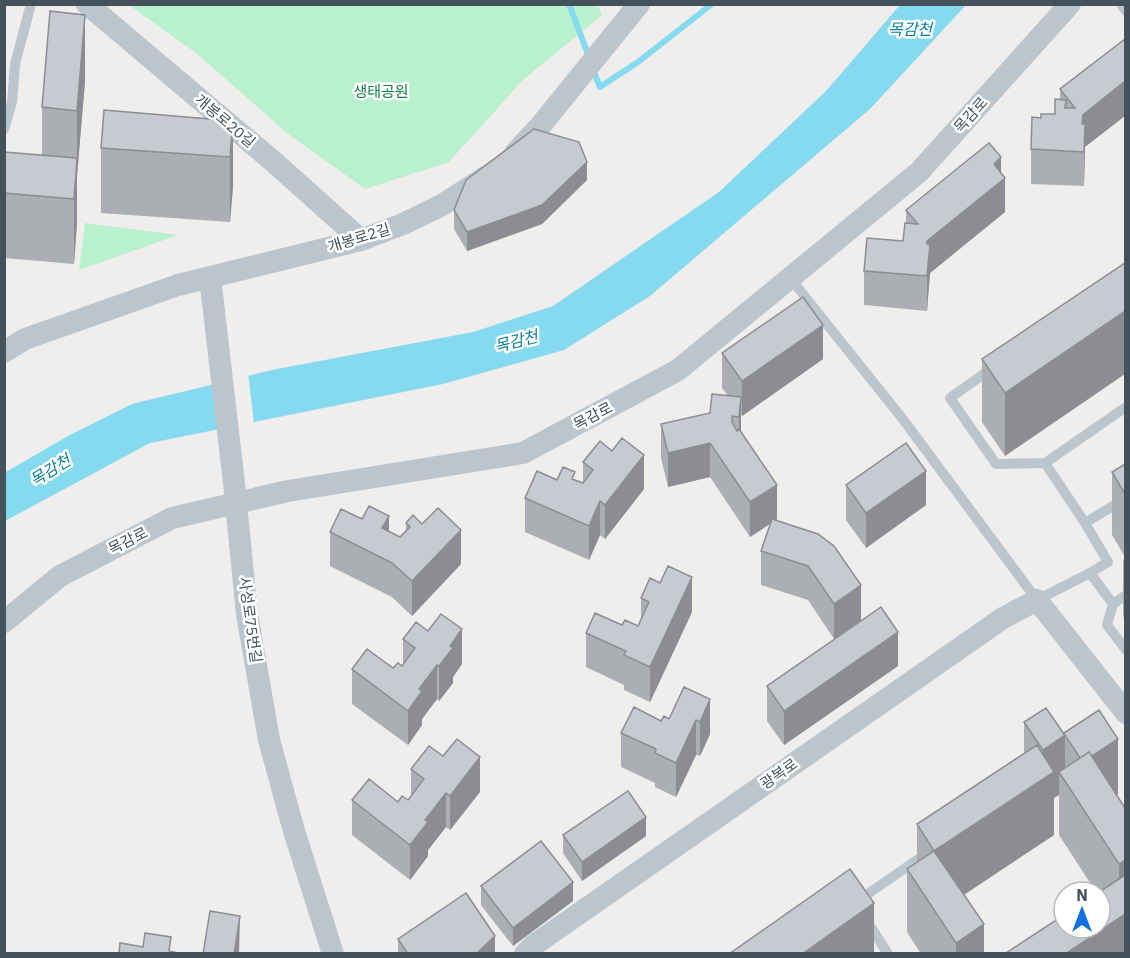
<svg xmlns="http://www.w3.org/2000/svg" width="1130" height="958" viewBox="0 0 1130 958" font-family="'IBM Plex Sans','Noto Sans KR',sans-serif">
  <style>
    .green { fill: #b9f0ce }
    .water { fill: #85daef }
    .pier { fill: #f0eded }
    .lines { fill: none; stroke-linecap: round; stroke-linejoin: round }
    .stream { stroke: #85daef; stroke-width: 6 }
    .lane { stroke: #bbc5cd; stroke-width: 10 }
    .street { stroke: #bbc5cd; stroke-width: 22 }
    .wall { fill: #abaeb3 }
    .shaded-wall { fill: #8b8d92 }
    .building { fill: #c7cad0; stroke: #8b8d92; stroke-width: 1.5 }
    .labels { text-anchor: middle; stroke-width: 5; stroke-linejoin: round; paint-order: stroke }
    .park-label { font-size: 15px; fill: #137f48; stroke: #fff }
    .street-label { font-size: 15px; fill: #45515b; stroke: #fff }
    .water-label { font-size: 16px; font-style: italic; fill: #08809c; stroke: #fff }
  </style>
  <rect width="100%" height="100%" fill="#f0eded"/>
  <!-- green -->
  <path class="green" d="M598,5l4,10 -79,65 -74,82 -84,27 -78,-56 -91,-80 -67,-48z
    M85,223l93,12 -99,35z"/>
  <!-- water -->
  <path class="water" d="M900,5h66l-96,104 -220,187 -86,54 -121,34 -293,59 -145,78 -1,-48 66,-38 62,-31 140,-34 201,-38 80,-26 166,-114 108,-102z"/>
  <!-- pier -->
  <path class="pier" d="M248,372l6,52 -36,8 -6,-51z"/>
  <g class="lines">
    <!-- stream -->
    <path class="stream" d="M569,4l20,53
      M593,70l7,17 38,-25 74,-58"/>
    <!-- lane -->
    <path class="lane" d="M1121,4l5,7
      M4,129l8,-27 3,-38 16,-60
      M790,278l112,140 135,182 53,-27 18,-11 -23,-39
      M992,368l-42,30 46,66 49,-1 81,-56
      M1045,463l40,60 41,-25
      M1090,573l23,31 13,-9
      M1113,604l-6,21 19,25
      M856,902l71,-49
      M867,921l21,33"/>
    <!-- street -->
    <path class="street" d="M87,4l188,159 86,77
      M515,153l26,-28 98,-121
      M210,277l24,206 13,131 22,126 25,91 39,123
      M4,352l21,-13 153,-54 183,-45 42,-16 39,-19 45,-29
      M4,622l56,-46 112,-58 116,-27 235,-38 155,-83 241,-198 151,-168
      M525,954l9,-9 469,-327 34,-18 89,113"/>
  </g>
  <!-- wall -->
  <path class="wall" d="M1125,39l-40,108 -1,39 -53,-2v-35l10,-31 14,-4 5,-15v-10z
    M85,81l-8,95v47l-3,41 -70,-6v-106l38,3v-48z
    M233,121v65l-3,36 -129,-9v-65z
    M1001,173l4,39 -75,61 -3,38 -63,-6v-34l39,-30 3,-18v-13z
    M587,180l-45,44 -75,27 -13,-22v-19z
    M1125,263l-120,193 -23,-34v-63z
    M722,353l101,6 -81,57 -1,-2v18l36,87 -2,1 86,100 -27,19 -26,-39 -47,-15v-34l9,-27 -20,13 -40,-60 -42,10 -7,-29v-34l49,-11 18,-17 -6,-8z
    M583,462l61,27 -39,50 -5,-4 -11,25 -64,-28v-34l32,-18h18l8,3z
    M1125,464v93l-13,-22v-63z
    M846,485l80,20 -60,43 -20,-28z
    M362,519l27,12 11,6 6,-6v-8l55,41 -49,52 -20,-19 -62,-31v-34z
    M1125,559v60l-2,-3v-56z
    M660,583l32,29 -42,90 -26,-12v-5l-38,-18v-34l36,-8 16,1 3,-5v-23z
    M403,639l59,25 -9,13v6l-14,18 -2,-2 -15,20v6l-14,20 -56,-41v-35l41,-1 9,-2 1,-2z
    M898,666l-114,79 -17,-24v-35z
    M684,687l26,47 -10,22 -4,-1 -20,42 -21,-10v-4l-34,-16v-34l48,-14z
    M1024,722l40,11 54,61 -1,1 8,159 -25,-62h-4l-37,-57v-40l-5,3v37l-90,60 20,59h-63l-14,-22v-63l10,-6v-39l107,-71z
    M411,769l69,23 -30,38 -4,-3 -18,23v6l-18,24 -58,-45v-35l46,2 10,-2 3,-5z
    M563,835l83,1 -64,45 -19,-28z
    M481,886l92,15 -60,45 -32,-41z
    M398,939l97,15h-97z"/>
  <!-- shaded-wall -->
  <path class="shaded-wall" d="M85,15v66l-8,95v47l-3,41v-65l3,-41v-47z
    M1125,81v35l-40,31 -1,39v-38l-2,4 1,-37z
    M233,121v65l-3,36v-65z
    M1001,157v25l4,-4v34l-75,61 -3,38v-70l67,-77z
    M587,162v18l-45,44 -75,27v-19z
    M1125,311v63l-120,82v-63z
    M823,325v34l-81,57v-35z
    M741,397v35l-2,20v-35z
    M710,443v34l-42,10v-34z
    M644,455v34l-39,50v-34z
    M926,471v34l-60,43v-35z
    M777,485v34l-27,18v-35z
    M600,501v34l-11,25v-34z
    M389,516v34l-7,-22z
    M461,530v34l-49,52v-35z
    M692,577v35l-42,90v-35z
    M861,585v35l-27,19v-35z
    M462,629v35l-9,13v6l-14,18v-35l11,-20z
    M898,632v34l-114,79v-34z
    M437,665v34l-15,20v6l-14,20v-34l11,-22z
    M710,699v35l-10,22v-34z
    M696,720v35l-20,42v-34z
    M1065,735v47l-6,-10v23l-5,3v37l-118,78 -2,-62 109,-72v-29z
    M1118,739v55l-31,21 -4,-53z
    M480,757v35l-30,38v-34z
    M446,793v34l-18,23v6l-18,24v-35l15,-25z
    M646,817v19l-64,45v-19z
    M1125,860v94h-60l54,-36v-54z
    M573,882v19l-60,45v-18z
    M874,903v51h-72z
    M240,916l-1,38h-5z
    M984,924v30h-28v-11z
    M495,936v18h-19z"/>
  <!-- building -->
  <path class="building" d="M50,11l35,4 -8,96 -35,-4z
    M1125,39v42l-42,34 -1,9h3l-1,28 -53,-3 1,-32 9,1v-4h14v-15l11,1 -1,8h10l-15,-19z
    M104,110l129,11 -3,36 -129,-9z
    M534,129l45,13 8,20 -45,43 -75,27 -13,-22 12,-30z
    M989,143l12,14 -7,7 11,14 -78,63v3h3l-3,32 -63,-5 3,-33 36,3 2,-18 13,1 -12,-14z
    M4,152l73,6 -3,41 -70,-6z
    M1125,263v48l-120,82 -23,-34z
    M803,297l20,28 -81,56 -20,-28z
    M712,394l29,3 -2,20 -7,-1v6l5,9 2,-2 38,56 -27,17 -40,-59 -42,10 -7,-29 49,-11z
    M622,438l22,17 -39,50 -5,-4 -11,25 -64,-28 12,-27 20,9 6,-13 12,5 -3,7 11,4 10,-13 -10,-8 17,-21 12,10z
    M906,443l20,28 -60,42 -20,-28z
    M1125,464v30l-13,-22z
    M369,506l20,10 -7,12 18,9 10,-10 -4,-4 7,-8 9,9 16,-16 23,22 -49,51 -20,-18 -62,-31 11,-23 21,10z
    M772,519l46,15 16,12 27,39 -27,19 -26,-38 -47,-15z
    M668,566l24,11 -42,90 -26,-12 2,-4 -40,-18 9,-20 27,12 3,-5 13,6 11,-24 -8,-4 9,-20 10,5z
    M881,607l17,25 -114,79 -17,-25z
    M441,614l21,15 -12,17 3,2 -14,18 -2,-1 -18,24 3,2 -14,20 -56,-42 15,-20 26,19 5,-5 4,3 13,-18 -12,-9 13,-17 12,9z
    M684,687l26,12 -10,23 -4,-2 -20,43 -21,-10 1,-4 -35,-16 13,-26 27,14 3,-5 5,3z
    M1046,708l18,26v-1l35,-23 19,29 -26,17 -3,-4 -9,6 -15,-23 -22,15 -19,-28z
    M457,739l23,18 -30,39 -4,-3 -21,27 3,2 -18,23 -58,-45 17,-21 29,23 4,-6 6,4 16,-21 -13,-10 18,-23 14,10z
    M1037,745l17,27 -120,79 -17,-27z
    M1089,752l36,56v52l-6,4 -60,-92z
    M628,791l18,26 -64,45 -19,-27z
    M541,841l32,41 -60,46 -32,-42z
    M934,851l50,73 -28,19 -49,-74z
    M850,869l24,34 -72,51h-73z
    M1125,875v39l-60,40 -59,-1 58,-38v13h36v-36h-1z
    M466,893l29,43 -19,18h-68l-10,-15z
    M210,911l30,5 -6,38h-31z
    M145,933l26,4 -2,14 13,3h-63l1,-11 23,4z"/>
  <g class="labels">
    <!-- park labels -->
    <g class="park-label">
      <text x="381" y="97">생태공원</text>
    </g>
    <!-- street labels -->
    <g class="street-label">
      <text transform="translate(971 115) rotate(-48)" y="5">목감로</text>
      <text transform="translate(225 121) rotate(40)" y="5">개봉로20길</text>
      <text transform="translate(359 238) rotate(-17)" y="5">개봉로2길</text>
      <text transform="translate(593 416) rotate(-28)" y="5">목감로</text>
      <text transform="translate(128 541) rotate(-27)" y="5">목감로</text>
      <text transform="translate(250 620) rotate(82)" y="5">사성로75번길</text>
      <text transform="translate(779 774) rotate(-35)" y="5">광복로</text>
    </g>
    <!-- water labels -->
    <g class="water-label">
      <text x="910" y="35">목감천</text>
      <text transform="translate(516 341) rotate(-14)" y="6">목감천</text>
      <text transform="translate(50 470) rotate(-32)" y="6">목감천</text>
    </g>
  </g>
  <!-- border -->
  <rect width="1130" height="958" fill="none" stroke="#45515b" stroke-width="12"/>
  <!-- north arrow -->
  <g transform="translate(1082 910)"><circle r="28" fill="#ffffff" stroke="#b5b9bd" stroke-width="1.5"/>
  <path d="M0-4.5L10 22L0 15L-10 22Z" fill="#1271e5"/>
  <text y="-9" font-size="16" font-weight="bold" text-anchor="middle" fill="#45515b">N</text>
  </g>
</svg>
